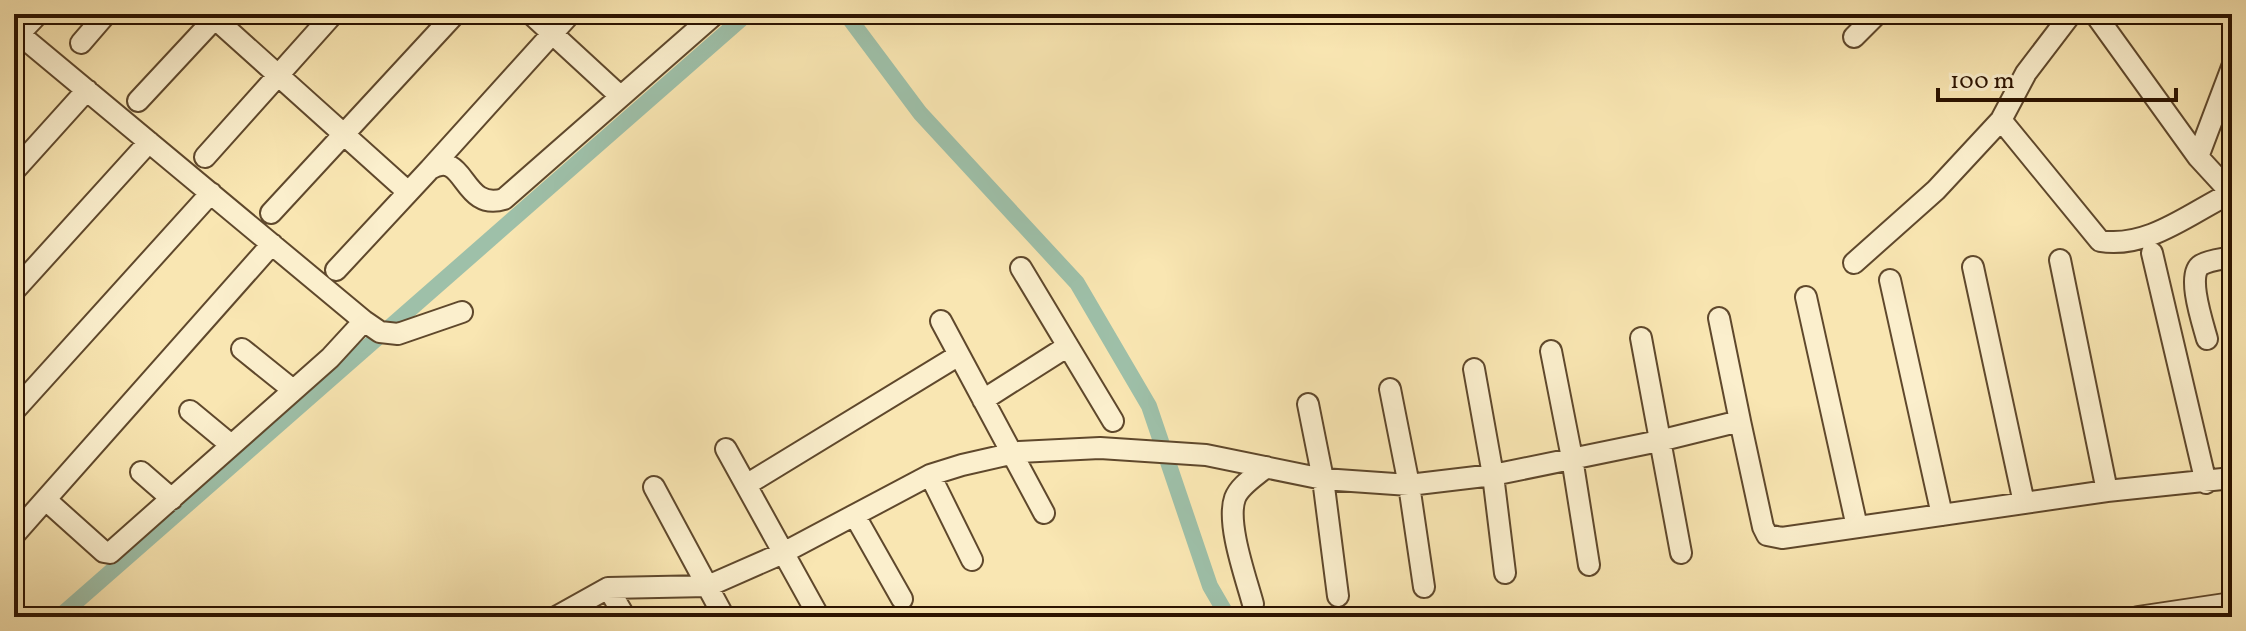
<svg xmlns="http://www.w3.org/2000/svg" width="2246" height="631" viewBox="0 0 2246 631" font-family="Vollkorn,serif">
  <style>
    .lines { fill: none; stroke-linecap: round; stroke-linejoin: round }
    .canal { stroke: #9ec0a9; stroke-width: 16 }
    .minor-casing { stroke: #5f482c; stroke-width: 24 }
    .minor { stroke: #fbefcd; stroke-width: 20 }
  </style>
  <rect width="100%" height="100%" fill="#f9e6b2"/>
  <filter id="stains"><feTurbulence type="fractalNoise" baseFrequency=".0025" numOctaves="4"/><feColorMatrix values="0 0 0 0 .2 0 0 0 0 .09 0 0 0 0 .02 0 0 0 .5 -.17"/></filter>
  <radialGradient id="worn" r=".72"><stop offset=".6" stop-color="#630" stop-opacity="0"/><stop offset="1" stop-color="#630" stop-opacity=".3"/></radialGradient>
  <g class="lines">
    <!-- canal -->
    <path class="canal" d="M846,14l74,99 157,170 72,123 61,180 18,31
      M59,617l688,-603"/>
    <!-- minor casing -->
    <g class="minor-casing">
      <path id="minor" d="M38,14l-19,20 345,287 16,11 18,2 64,-22
        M210,14l198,178
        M531,14l89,82
        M2095,14l103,143 34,37
        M1854,37l23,-23
        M81,43l25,-29
        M138,101l81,-87
        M2001,120l99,121c48,8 90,-28 131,-48
        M205,157l128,-143
        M2198,157l34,-90
        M430,169l140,-155
        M14,171l73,-81
        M271,213l184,-199
        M2152,253l54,230
        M2060,260l47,231
        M1854,263l82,-73 65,-70 25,-47 45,-59
        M1973,267l51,236
        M1021,268l92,153
        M336,270l94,-101c36,-21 31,43 74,30l211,-185
        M1890,280l52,235
        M14,291l135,-149
        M1806,297l51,230
        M1719,318l21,103
        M941,321l103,192
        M1641,338l40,215
        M2207,339c-4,-15 -21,-65 -6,-74 8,-5 22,-6 31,-8
        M242,349l51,41
        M1551,351l21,107 17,107
        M1474,369l19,106 12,98
        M1390,389l19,96 15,102
        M983,400l85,-54
        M1308,404l15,75 15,117
        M14,411l197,-218
        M190,411l41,34
        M726,449l93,168
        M141,472l31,27
        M930,475l42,85
        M746,485l213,-130
        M654,487l70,130
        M46,500l58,52 6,1 220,-195 34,-37
        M855,516l47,83
        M14,535l258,-291
        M608,588l17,29
        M1253,604c-7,-26 -27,-81 -18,-106 5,-13 21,-22 31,-31
        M556,617l52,-29 100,-2 75,-33 147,-78 32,-10 57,-13 81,-4 106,7 117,24 86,6 84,-10 166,-34 81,-20 23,106 4,8 15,3 325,-47 125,-13
        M2138,617l94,-14"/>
    </g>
    <!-- minor -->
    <use href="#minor" class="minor"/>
  </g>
  <!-- margin -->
  <rect width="2246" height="631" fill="none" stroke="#f9e6b2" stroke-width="48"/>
  <rect x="16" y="16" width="2214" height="599" fill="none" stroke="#2c1300" stroke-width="4"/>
  <rect x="24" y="24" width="2198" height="583" fill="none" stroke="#2c1300" stroke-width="2"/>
  <!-- scale -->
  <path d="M1938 88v12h238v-12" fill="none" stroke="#2c1300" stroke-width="4"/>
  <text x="1950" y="88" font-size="24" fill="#2c1300" stroke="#fbefcd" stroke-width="6" paint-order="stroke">100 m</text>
  <rect width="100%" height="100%" filter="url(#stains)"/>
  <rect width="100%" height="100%" fill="url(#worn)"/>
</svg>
